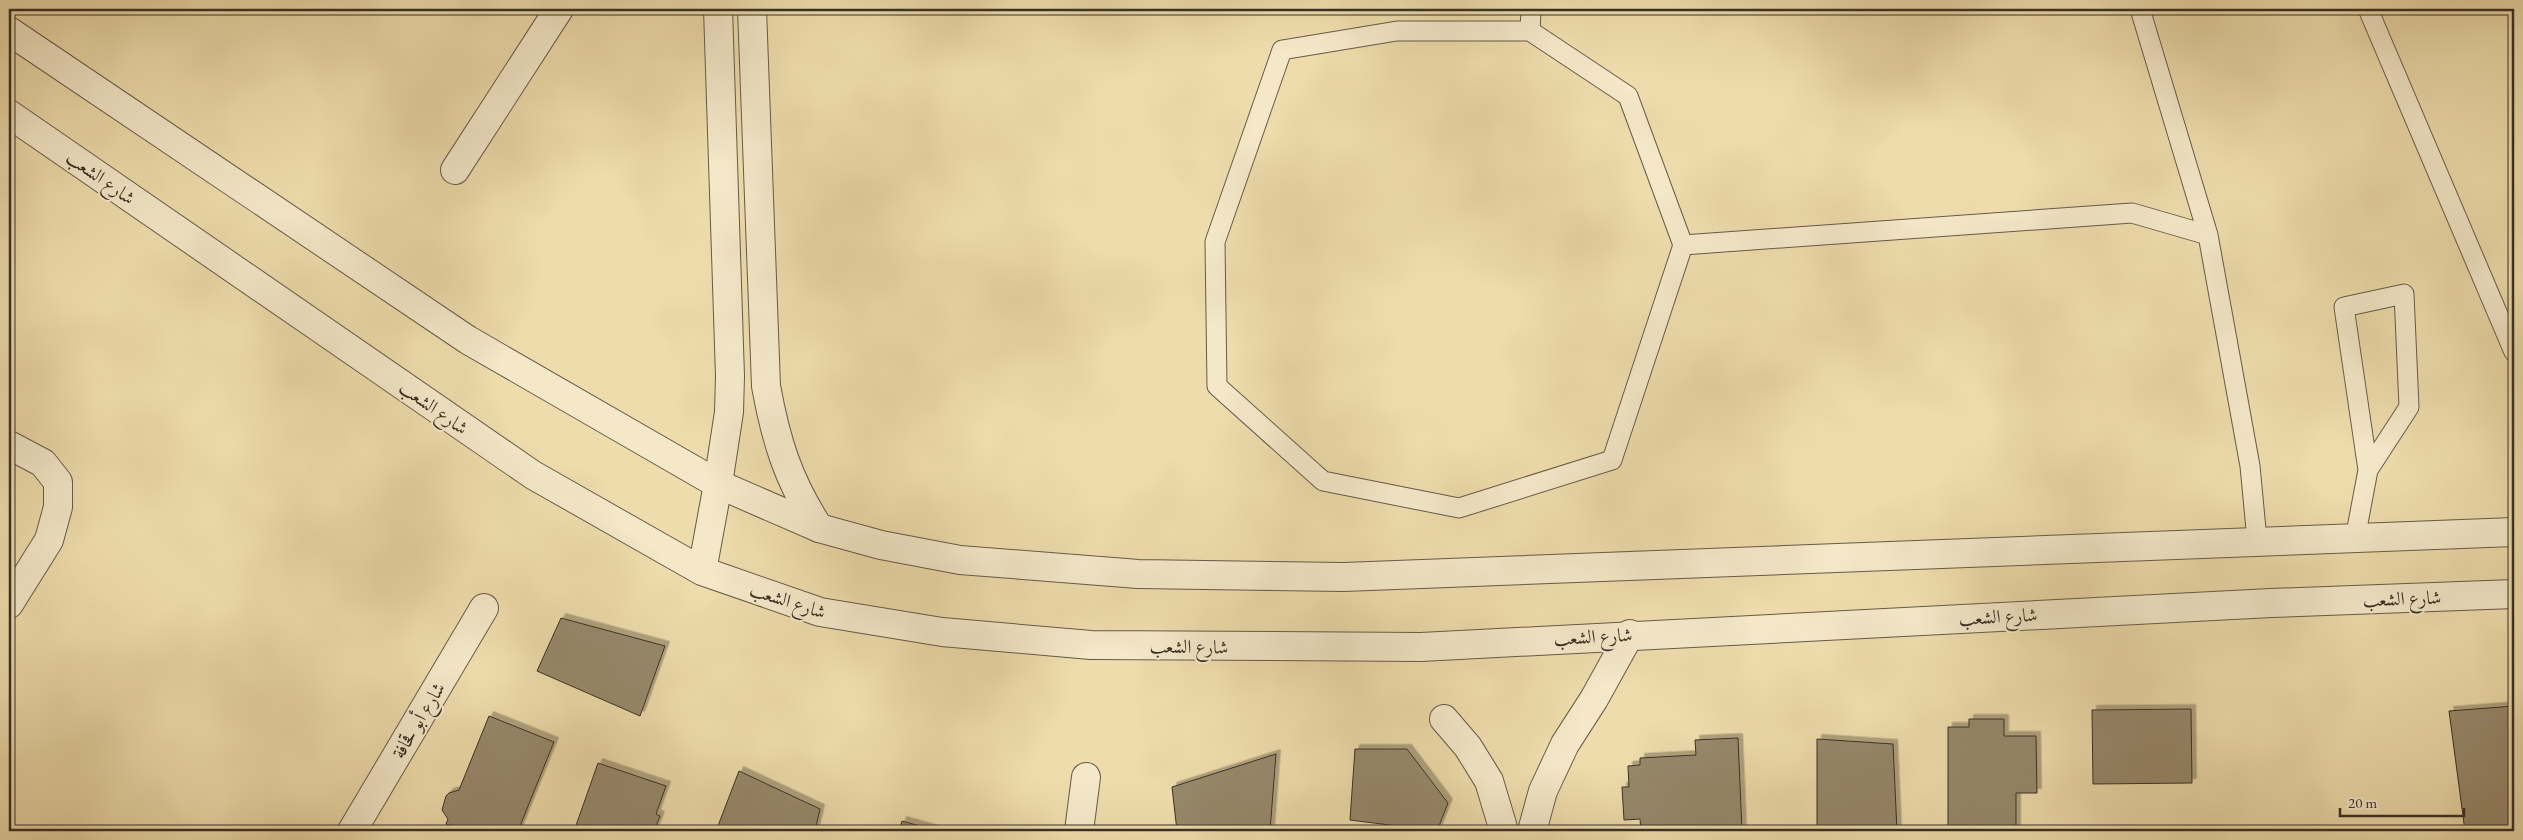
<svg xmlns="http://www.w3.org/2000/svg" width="2523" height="840" viewBox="0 0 2523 840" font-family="'EB Garamond',Amiri,serif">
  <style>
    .building { fill: #97896c; stroke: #393026; filter: url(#shadow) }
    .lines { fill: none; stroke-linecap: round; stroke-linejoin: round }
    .service-casing { stroke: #665b48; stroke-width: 21 }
    .minor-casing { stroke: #665b48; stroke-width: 30 }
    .tertiary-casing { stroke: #665b48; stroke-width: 30 }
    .service { stroke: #f4e8c9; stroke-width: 19 }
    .minor { stroke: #f4e8c9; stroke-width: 28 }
    .tertiary { stroke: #f4e8c9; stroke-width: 28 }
    .labels { text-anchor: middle; stroke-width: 4; stroke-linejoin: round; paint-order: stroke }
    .street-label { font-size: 19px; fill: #393026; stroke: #f4e8c9 }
  </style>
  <defs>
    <filter id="shadow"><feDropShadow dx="4.5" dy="-4.5" stdDeviation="0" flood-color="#0004"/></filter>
  </defs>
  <rect width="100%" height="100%" fill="#eedcac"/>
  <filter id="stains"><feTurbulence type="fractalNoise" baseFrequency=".004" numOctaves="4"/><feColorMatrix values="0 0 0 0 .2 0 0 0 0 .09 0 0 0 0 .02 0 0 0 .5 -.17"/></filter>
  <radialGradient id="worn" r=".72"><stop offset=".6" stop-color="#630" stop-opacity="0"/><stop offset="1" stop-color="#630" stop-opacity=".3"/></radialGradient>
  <!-- building -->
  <path class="building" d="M561,618l104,28 -25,70 -103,-45z
    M2514,706v125h-49l-16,-120z
    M2191,709l1,74 -99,1 -1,-74z
    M489,716l65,26 -36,89h-54l-18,-7 2,-5 -6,-9 4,-14 3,-3 10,-3z
    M1969,719h35v17h32l1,57h-21v38h-68v-104h21z
    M1738,738l4,93h-101l-1,-12 -16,1 -2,-33h7l-1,-21 12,-1v-7l56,-3 -1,-15z
    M1817,739l76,5 4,87h-80z
    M1355,749h52l41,54 -11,28 -87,-11z
    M1276,754l-6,77h-93l-5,-44z
    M598,763l68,23 -10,28 4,2 -6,15h-80z
    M739,771l81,38 -5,22h-99z
    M902,821l36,10h-39z"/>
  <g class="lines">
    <!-- service casing -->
    <g class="service-casing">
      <path id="service" d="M2140,9l68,226
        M2368,9l146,343
        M1530,31l1,-22
        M1683,245l-71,215 -153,48 -136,-27 -106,-95 -2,-144 67,-192 115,-19h133l98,65 55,149 449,-32 76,22 42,231 7,74
        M2355,539l13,-69 41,-63 -5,-113 -60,13 24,163"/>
    </g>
    <!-- minor casing -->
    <g class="minor-casing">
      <path id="minor" d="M718,9l12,367 -1,36 -11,72
        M752,9l14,377c10,55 22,94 53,142
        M455,170l104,-161
        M9,445l34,18 15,19v25l-9,33 -40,64
        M1444,719l24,28 21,34 15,50
        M352,831l132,-223
        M1079,831l7,-54
        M1532,831l11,-40 22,-47 29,-45 36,-65"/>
    </g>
    <!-- tertiary casing -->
    <g class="tertiary-casing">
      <path id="tertiary" d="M9,31l459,309 250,144 101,44 62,17 79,15 178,14 206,3 1170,-45
        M9,114l524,361 169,96 118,41 122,20 149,13 330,2 850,-44 243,-9
        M702,571l16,-87"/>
    </g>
    <!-- service -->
    <use href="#service" class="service"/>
    <!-- minor -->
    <use href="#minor" class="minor"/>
    <!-- tertiary -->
    <use href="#tertiary" class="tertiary"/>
  </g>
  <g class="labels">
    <!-- street labels -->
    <g class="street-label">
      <text transform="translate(101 177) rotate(35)" y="7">شارع الشعب</text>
      <text transform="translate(434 407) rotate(35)" y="7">شارع الشعب</text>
      <text transform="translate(2402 598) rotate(-2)" y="7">شارع الشعب</text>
      <text transform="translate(788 600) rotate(18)" y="7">شارع الشعب</text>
      <text transform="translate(1998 616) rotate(-3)" y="7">شارع الشعب</text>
      <text transform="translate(1593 636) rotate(-3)" y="7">شارع الشعب</text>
      <text transform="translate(1189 646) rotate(1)" y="7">شارع الشعب</text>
      <text transform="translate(418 720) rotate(-59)" y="7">شارع أبو قحافة</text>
    </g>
  </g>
  <!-- margin -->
  <rect width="2523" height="840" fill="none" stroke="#eedcac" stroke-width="30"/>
  <rect x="10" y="10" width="2503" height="820" fill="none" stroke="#393026" stroke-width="2.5"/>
  <rect x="15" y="15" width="2493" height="810" fill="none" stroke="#393026"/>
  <!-- scale -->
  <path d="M2340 808v8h124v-8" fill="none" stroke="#393026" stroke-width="2.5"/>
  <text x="2348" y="808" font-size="15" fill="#393026" stroke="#f4e8c9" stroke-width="4" paint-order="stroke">20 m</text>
  <rect width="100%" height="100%" filter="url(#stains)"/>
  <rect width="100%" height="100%" fill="url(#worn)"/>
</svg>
